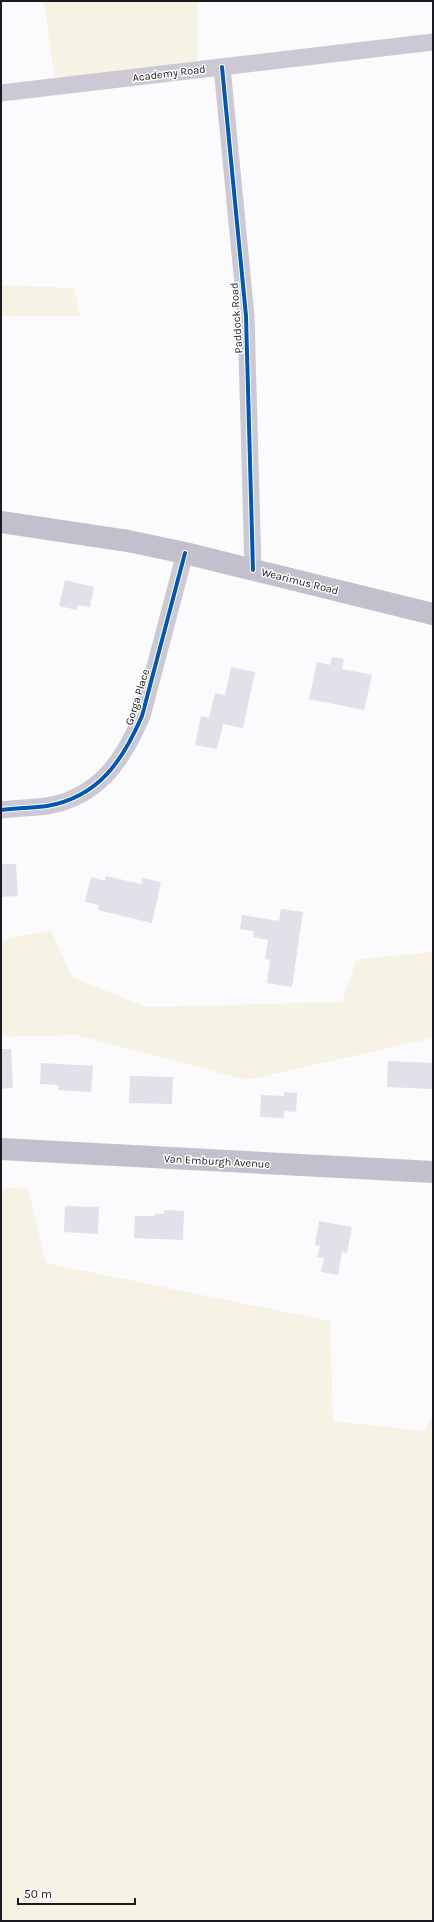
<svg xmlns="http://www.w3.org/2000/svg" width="434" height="1922" viewBox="0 0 434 1922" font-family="Karla,sans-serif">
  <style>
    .green { fill: #f6f3e5 }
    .building { fill: #e2e0e8 }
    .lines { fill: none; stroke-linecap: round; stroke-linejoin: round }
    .street { stroke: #cdc9d4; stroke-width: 17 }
    .secondary { stroke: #c4bfcc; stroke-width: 22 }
    .cycleway-casing { stroke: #fff; stroke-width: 6 }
    .cycleway { stroke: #0057b8; stroke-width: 4 }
    .labels { text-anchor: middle; stroke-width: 3; stroke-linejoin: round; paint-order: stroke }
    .street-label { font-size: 11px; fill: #1c1922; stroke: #fff }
  </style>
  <rect width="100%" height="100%" fill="#fbfafd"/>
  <!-- green -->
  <path class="green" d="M44,1h154l-1,74 -141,14z
    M1,285l73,3 6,28h-79z
    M51,930l21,47 74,30 196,-5 15,-43 76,-7v86l-186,42 -171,-45 -75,2v-97z
    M1,1188l27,1 18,74 284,58 3,100 92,10 8,-18v508h-432z"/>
  <!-- building -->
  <path class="building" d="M65,580l29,7 -4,20 -12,-2 -1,5 -18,-4z
    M332,657l12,2 -2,10 30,6 -8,35 -55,-11 8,-37 13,3z
    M231,667l24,5 -12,56 -20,-4 -6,25 -22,-4 6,-29 8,2 6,-25 10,2z
    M2,864h14l2,32 -17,1z
    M106,876l35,8 2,-6 18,4 -9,41 -54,-13 1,-5 -14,-3 6,-25 14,4z
    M281,909l22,3 -11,75 -25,-4 3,-23 -5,-1 3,-19 -15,-3 1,-6 -14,-2 2,-14 37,6z
    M1,1049h10l2,39 -12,1z
    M388,1061l45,2v26l-46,-2z
    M41,1063l52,3 -2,26 -33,-2v-5l-18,-1z
    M130,1076l43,1 -1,27 -43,-1z
    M284,1092l13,1 -1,19 -12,-1v7l-24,-1 1,-22 23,1z
    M65,1206l34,1 -1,27 -34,-2z
    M164,1210l20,1 -1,29 -49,-2 1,-22h20v-2h9z
    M319,1221l33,6 -5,26 -5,-1 -4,23 -17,-3 3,-14 -7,-1 3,-11 -5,-1z"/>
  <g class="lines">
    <!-- street -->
    <path class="street" d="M222,67l24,249 7,254
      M1,93l432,-51
      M1,810c15,-2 31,-2 46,-4 52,-9 76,-46 95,-90l43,-163"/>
    <!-- secondary -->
    <path class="secondary" d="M1,522l127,19 57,12 248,61
      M1,1149l432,23"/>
    <!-- cycleway casing -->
    <g class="cycleway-casing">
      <path id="cycleway" d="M222,67l24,249 7,254
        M1,810c15,-2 31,-2 46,-4 52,-9 76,-46 95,-90l43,-163"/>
    </g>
    <!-- cycleway -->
    <use href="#cycleway" class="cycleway"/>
  </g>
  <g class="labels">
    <!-- street labels -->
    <g class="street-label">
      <text transform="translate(169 73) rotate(-7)" y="4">Academy Road</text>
      <text transform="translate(236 318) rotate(-94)" y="4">Paddock Road</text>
      <text transform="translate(300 581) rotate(14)" y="4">Wearimus Road</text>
      <text transform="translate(137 697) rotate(-73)" y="4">Gorga Place</text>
      <text transform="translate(217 1161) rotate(3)" y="4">Van Emburgh Avenue</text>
    </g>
  </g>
  <!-- border -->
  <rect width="434" height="1922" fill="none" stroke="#1c1922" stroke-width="4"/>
  <!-- scale -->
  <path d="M18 1898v6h117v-6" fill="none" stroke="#1c1922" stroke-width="2"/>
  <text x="24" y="1898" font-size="12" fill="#1c1922" stroke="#ffffff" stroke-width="3" paint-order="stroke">50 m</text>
</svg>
